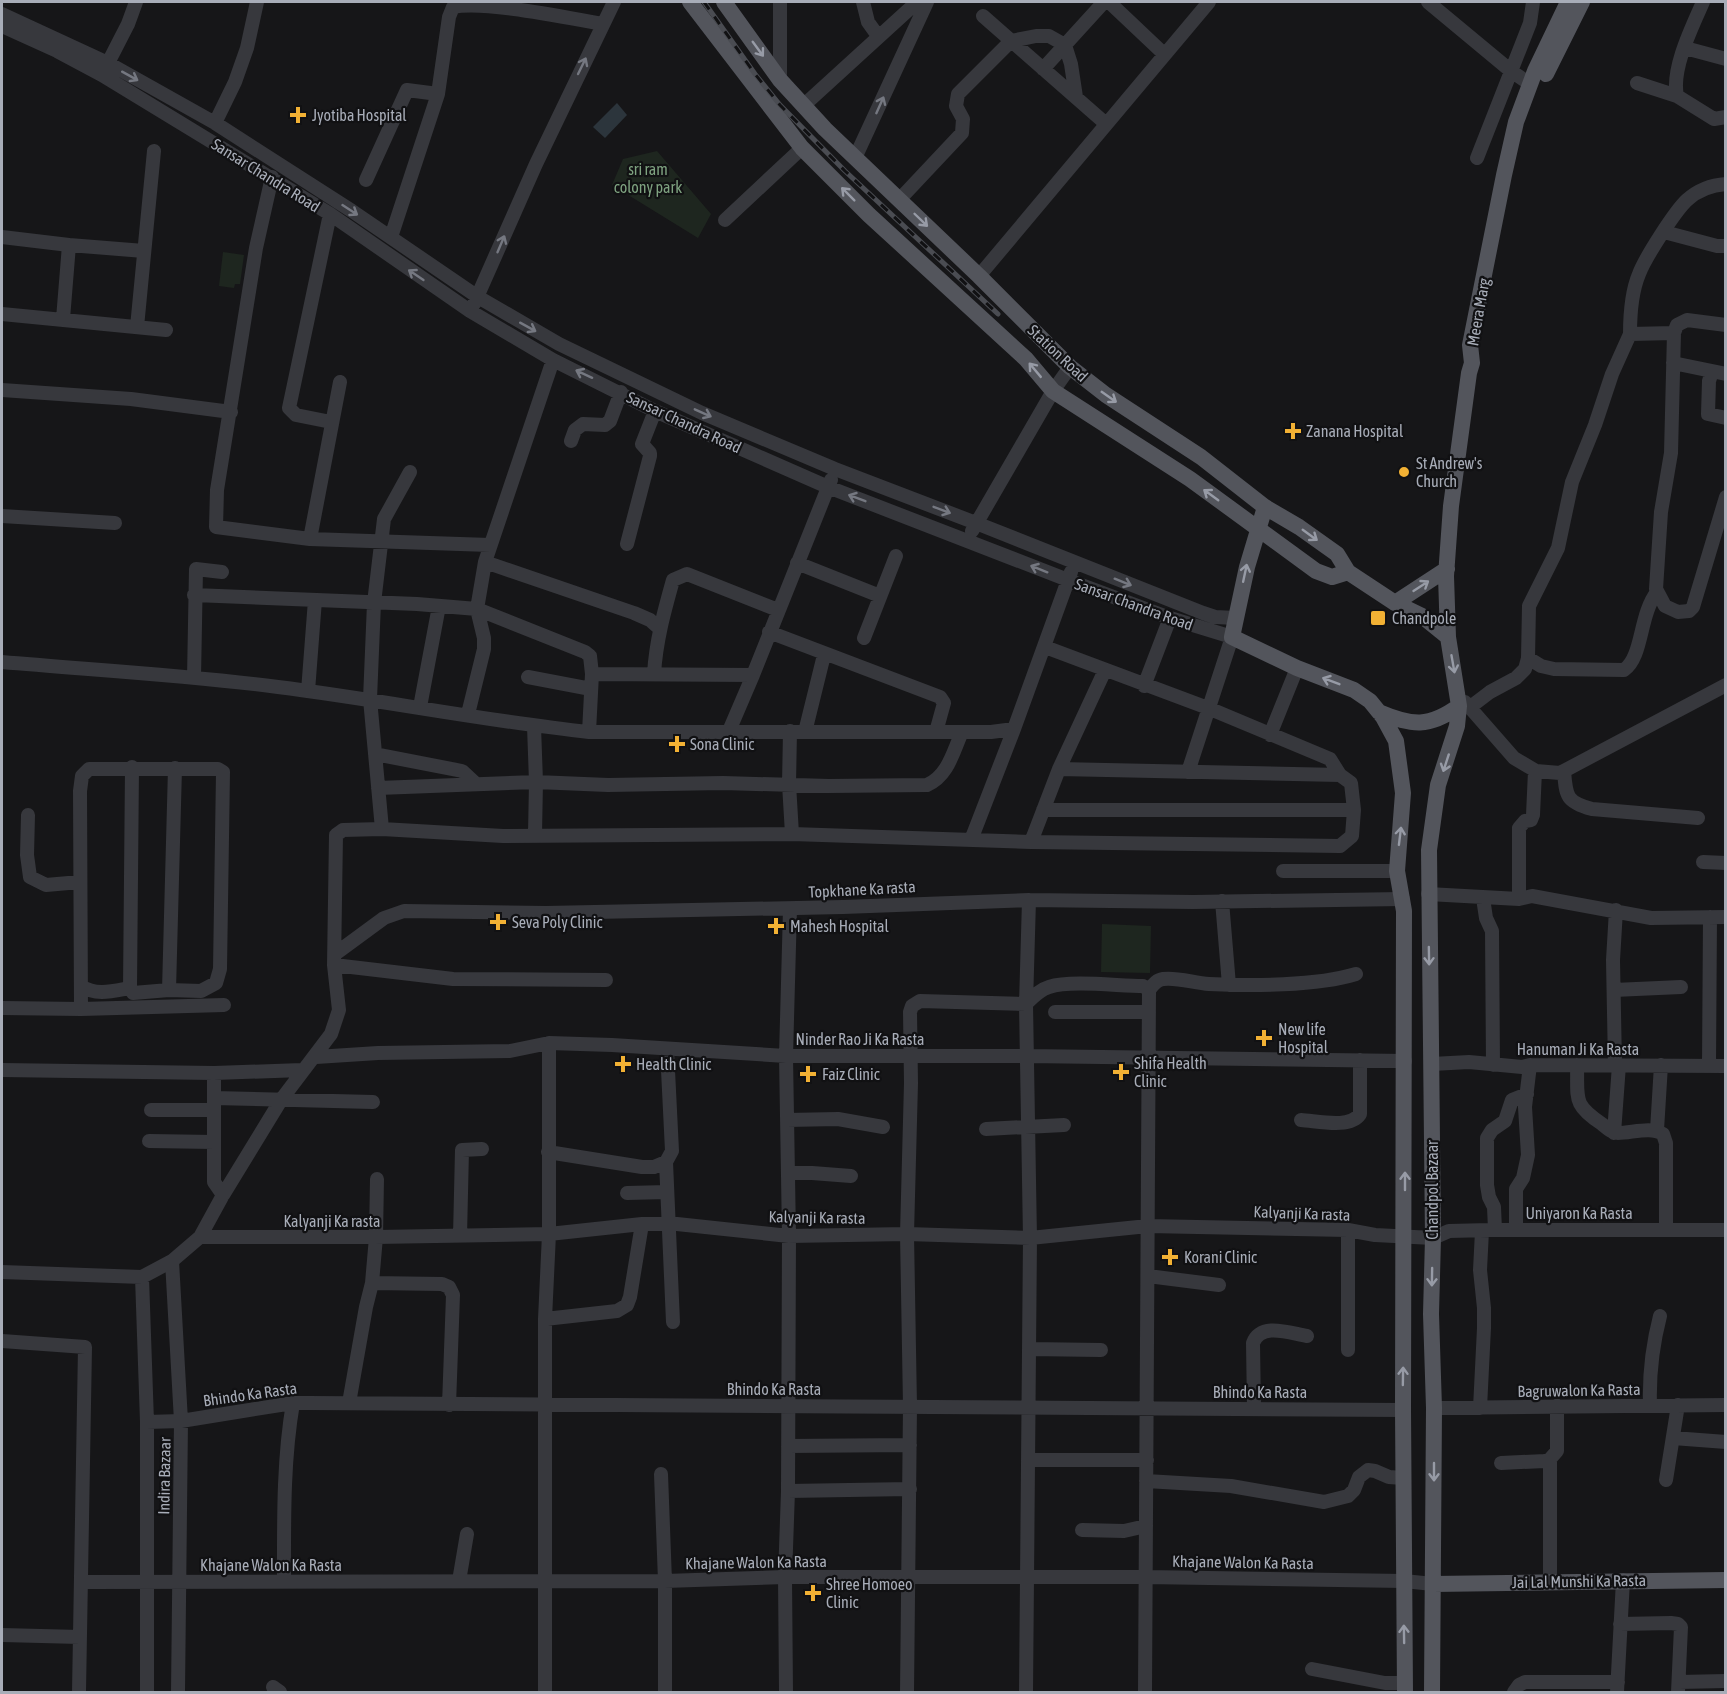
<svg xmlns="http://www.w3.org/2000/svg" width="1727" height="1694" viewBox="0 0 1727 1694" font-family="'Asap Condensed',sans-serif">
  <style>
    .green { fill: #1e261f }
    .water { fill: #2c353c }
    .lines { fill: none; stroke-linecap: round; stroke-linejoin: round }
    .minor { stroke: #37383d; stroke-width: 14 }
    .major { stroke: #53555c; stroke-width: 16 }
    .rail-casing { stroke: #4a4c52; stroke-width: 5 }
    .rail { stroke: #111113; stroke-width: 3; stroke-dasharray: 9; stroke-linecap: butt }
    .oneway { stroke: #979ba6 }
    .oneway2 { stroke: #757881 }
    .poi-dot { fill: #f2b134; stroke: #111113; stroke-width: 2 }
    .labels { text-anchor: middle; stroke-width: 4.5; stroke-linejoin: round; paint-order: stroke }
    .poi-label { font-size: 16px; fill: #a8adb8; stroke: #111113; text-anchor: start }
    .park-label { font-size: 16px; fill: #7fa381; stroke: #111113 }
    .street-label { font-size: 16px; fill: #a8adb8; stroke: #111113 }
  </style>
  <rect width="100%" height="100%" fill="#161618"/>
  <!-- green -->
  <path class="green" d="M657,151l54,63 -13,24 -86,-53 11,-26z
    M223,252l21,3 -4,29h-5l-1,4 -15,-2z
    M1102,924l49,2 -1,47 -49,-1z"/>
  <!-- water -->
  <path class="water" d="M617,103l10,12 -22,23 -12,-11z"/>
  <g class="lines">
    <!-- minor -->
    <path class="minor" d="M780,2v78
      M863,2l5,20 10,14
      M1109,2l55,52
      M1428,2l83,69 19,13
      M1703,2c-11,25 -32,67 -26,94l37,23 12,-2
      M2,14l106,49 107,60 137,88 126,86 81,47 143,69 133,56 141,54 227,90 12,4 21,1
      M983,16l122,107
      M2,26l55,25 45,24 228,139 140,97 83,49 102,51 173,76 240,93 102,38 62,19 -44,135
      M1685,48l41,11
      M108,63l20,-39 8,-22
      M1043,69l61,-67
      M1637,83l40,13
      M803,106l114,-104
      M215,123l20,-41 12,-34 10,-46
      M855,158l72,-156
      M1477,158l53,-135 3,-21
      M272,177l-16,71 -39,242 -1,37 94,12 180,6
      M366,180l41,-90 31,4
      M899,200l63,-67 1,-14 -7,-13 2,-12 53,-53 25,-5h13l16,9 6,19 5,33
      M330,214l-41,194 7,7 35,7
      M725,220l77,-72
      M1664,232l53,14h9
      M2,237l67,8 -6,74
      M391,237l47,-143 11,-77 4,-10c30,-7 115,11 150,17
      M69,245l75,6
      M979,276l230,-274
      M474,304l62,-140 78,-162
      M2,314l164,16
      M1726,325l-39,-5 -10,5 -3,8 -3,120 -10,59 -5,77 9,17 13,6 11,-1 4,-4 33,-110
      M137,327l17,-176
      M1630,334c0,-20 1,-41 9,-60 6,-16 36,-63 48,-74 11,-10 25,-15 39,-16
      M1673,363l53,11
      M1712,372l-3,9 -1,33 18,4
      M2,390l129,9 100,13
      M571,441l4,-11 8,-6 22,1 5,-4 11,-29
      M2,516l113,7
      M972,531l81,-140 17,-24
      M310,539l30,-157
      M627,544l23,-88v-3l-8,-9 13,-33
      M485,562l149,51 16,7 9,8
      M797,563l83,33
      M194,595l223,9 60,5 108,43 5,4 2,18 -3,58
      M769,632l171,65 4,6 -8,29
      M864,638l32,-82
      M1528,658l13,8 13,3 70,1c19,-13 15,-55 33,-78
      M2,662c92,8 185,13 276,25 104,13 207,34 311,45h402l23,-3
      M592,674l161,1
      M654,674c2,-33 10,-62 19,-94l14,-6 91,36
      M528,677l63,12
      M194,678l2,-109 26,3
      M1144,686l26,-68
      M308,691l7,-91
      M1465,702l49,56 22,13 24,2 166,-88
      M420,707l19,-101
      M1469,708l21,-16 26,-14 9,-9 3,-11 1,-52 29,-58 14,-66 23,-57 17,-51 18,-40 44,-1
      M468,714l16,-65v-11l-7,-29 8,-47 68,-202
      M534,726l2,56 -1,52
      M729,731l24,-56 78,-195
      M790,731l-1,53 3,50
      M805,732l19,-77
      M1270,735l27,-67
      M375,754l87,17 14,13
      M132,767l-2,221 3,5 36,-3
      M1059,769l281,6
      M1564,771c2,25 2,31 28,38l106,9
      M378,788l158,-6 72,3 115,-2 106,3 98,-1c21,-9 26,-33 35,-53
      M1043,810h311
      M28,815l-1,40 3,22 16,8 34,-3
      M382,829l-12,-130 4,-96 10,-84 26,-47
      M971,840l43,-111 57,-157
      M1031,842l28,-73 46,-99
      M1703,862l23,1
      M1283,871h114
      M1428,894l91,5 13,-3 119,22 75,-1
      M1483,898l3,20 6,13 1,134
      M1519,899v-71l6,-7 6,-1 2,-5 2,-44
      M1222,901l7,84
      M335,954l49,-36 20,-7 142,2 297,-6 186,-7 164,2 210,-3
      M334,965l119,14 153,1
      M81,986c15,10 32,5 49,2
      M1149,990c4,-5 7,-10 14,-11 14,-2 31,4 46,5 41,2 108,2 147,-10
      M1614,990l67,-3
      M2,1008l79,1 143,-4
      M81,1009l-1,-218 2,-15 7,-7h129l5,3 -3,197 -4,14 -15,8 -32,-1 6,-222
      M1055,1012h94
      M667,1050l5,101 -6,11 7,160
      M316,1057l62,-4 132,-2 39,-8 63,2 174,11h241l378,5
      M1432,1064l37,-2 53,5 8,-2 196,1
      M1577,1065c1,34 -5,39 25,59 5,4 10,9 16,9 14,0 33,-7 45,1l3,9v87
      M1615,1065l-2,-105 3,-50
      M1709,1066l1,-149
      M2,1070l212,3
      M214,1098l159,4
      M151,1110h63
      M787,1120l51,-1 45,8
      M1301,1120c17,1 49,9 59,-6v-54
      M986,1129l78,-4
      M1657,1130l4,-65
      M1614,1133l5,-68
      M149,1141l65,1
      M548,1152l94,15h12l12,-5
      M788,1173h24l39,3
      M627,1193l40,-1
      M223,1195l-9,-13v-109l88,-3
      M1348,1230v120
      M1495,1230l-1,-23 -5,-10 -2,-12v-47l5,-8 13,-9 7,-21 15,-6
      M1516,1230v-41l7,-11 5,-23 -3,-48 5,-42
      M460,1236l2,-86 20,-1
      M200,1237h176l173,-3 93,-10h35l112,12 118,-2 123,4 118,-12 200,4 27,5 58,3 16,-7 41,-1h236
      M172,1261l9,160 -3,271
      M2,1272l140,5 30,-16 28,-24 23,-42 58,-95 50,-66 8,-24 -5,-45 2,-130 7,-5 39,-1 121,7 289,-2 239,8 309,4 12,-10 2,-26 -3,-27 -11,-8 -10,-16 -122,-51 -163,-61
      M1148,1276l71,9
      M142,1277l5,145v270
      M372,1283l70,1 7,3 4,8 -4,110
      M545,1319l72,-8 10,-6 3,-8 12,-73
      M2,1341l83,6 -6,345
      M1029,1349l72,1
      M349,1403l17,-96 6,-24 4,-46 1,-58
      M1650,1405c-1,-31 2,-58 10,-89
      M1254,1408l-1,-65c8,-21 36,-10 54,-7
      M1434,1408l292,-3
      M1480,1408l4,-80v-20l-4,-38 2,-39
      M147,1422l34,-1 112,-18h15l1095,7
      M1673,1438l53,4
      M788,1446l122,-1
      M1028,1460h119
      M1501,1463l44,-2 5,-2 7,-8v-45
      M661,1474l4,107v111
      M1666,1480l12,-75
      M1146,1481l85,5 93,16 24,-6 6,-6 5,-13 9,-7 7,1 14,6 14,1
      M788,1491l122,-2
      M1082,1530l42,1 22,-5
      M284,1581c0,-59 -1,-120 9,-178
      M459,1581l8,-47
      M1550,1581v-122
      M81,1582l584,-1 120,-4h361l258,4 29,3
      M1620,1624l51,-1 7,1 3,3 -3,65
      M2,1635l78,2
      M1312,1669l73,14h20
      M1679,1682l47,-1
      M273,1687l7,5
      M545,1692v-373l4,-85v-191
      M786,1692l-1,-115 3,-86 1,-255 -3,-180 4,-147
      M907,1692l3,-286 -3,-172 4,-151 -1,-71 2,-6 8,-5 106,3c7,-7 13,-14 23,-17 22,-7 69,-1 94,-1l6,4
      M1026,1692l4,-454 -4,-234 3,-104
      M1145,1692l4,-702
      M1514,1692l5,-7 6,-3h93
      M1617,1692l6,-112"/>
    <!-- major -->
    <path class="major" d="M690,2l112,146 67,67 157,144 27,32 137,88 126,92 16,6 16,-5
      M724,2l56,78 45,49 154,147 91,91 36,28 95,62 64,50 34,20 38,27 11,18 47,31 27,13 26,21
      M1546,74l36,-72
      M1265,507l-18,60 -15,70 65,31 57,22 16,11 13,16 13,24 7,52 -6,78 7,40 -1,499 2,282
      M1395,603l52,-34
      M1379,712c33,14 50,16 80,-6
      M1433,1584l293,-4
      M1432,1692l2,-284 -3,-94 2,-76 -4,-388 9,-65 19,-59 2,-20 -11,-69 -2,-61 5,-70 18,-133 3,-10 -2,-18 34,-170 12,-53 19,-51 33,-69"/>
    <!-- rail casing -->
    <g class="rail-casing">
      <path id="rail" d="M704,2l51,72 25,31 65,66 153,143"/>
    </g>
    <!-- rail -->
    <use href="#rail" class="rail"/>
  </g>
  <!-- one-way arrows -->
  <defs><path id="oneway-shaft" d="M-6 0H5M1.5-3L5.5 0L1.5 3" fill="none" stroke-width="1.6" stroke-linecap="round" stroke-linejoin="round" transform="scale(1.5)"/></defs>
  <g class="oneway">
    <use href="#oneway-shaft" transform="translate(758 49) rotate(54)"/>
    <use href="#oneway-shaft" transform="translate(848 194) rotate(-135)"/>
    <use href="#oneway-shaft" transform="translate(921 220) rotate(44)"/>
    <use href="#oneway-shaft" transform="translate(1035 370) rotate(-130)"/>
    <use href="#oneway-shaft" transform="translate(1109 397) rotate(35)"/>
    <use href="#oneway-shaft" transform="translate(1211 495) rotate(-144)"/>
    <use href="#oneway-shaft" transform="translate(1310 535) rotate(36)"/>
    <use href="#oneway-shaft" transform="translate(1245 573) rotate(-78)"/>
    <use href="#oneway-shaft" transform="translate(1421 586) rotate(-33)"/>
    <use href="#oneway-shaft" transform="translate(1453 664) rotate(80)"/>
    <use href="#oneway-shaft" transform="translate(1331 681) rotate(-159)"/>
    <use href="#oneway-shaft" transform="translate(1446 763) rotate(108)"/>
    <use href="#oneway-shaft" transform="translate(1400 836) rotate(-83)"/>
    <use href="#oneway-shaft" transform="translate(1429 956) rotate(89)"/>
    <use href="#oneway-shaft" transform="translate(1405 1181) rotate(-90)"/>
    <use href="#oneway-shaft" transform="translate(1432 1277) rotate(91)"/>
    <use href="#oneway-shaft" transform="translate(1403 1376) rotate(-89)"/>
    <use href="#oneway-shaft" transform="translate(1434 1472) rotate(90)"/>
    <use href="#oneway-shaft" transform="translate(1404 1634) rotate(-91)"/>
  </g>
  <g class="oneway2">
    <use href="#oneway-shaft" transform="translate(582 66) rotate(-64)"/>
    <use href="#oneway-shaft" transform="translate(130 76) rotate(29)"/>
    <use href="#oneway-shaft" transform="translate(880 105) rotate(-66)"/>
    <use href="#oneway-shaft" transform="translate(350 210) rotate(33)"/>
    <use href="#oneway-shaft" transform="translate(501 244) rotate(-67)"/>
    <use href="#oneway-shaft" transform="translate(416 275) rotate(-146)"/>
    <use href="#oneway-shaft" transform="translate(528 327) rotate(29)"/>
    <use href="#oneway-shaft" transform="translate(584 374) rotate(-155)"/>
    <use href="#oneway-shaft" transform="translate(703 413) rotate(24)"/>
    <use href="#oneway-shaft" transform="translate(857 498) rotate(-159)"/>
    <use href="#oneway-shaft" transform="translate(942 510) rotate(21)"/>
    <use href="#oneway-shaft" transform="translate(1039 569) rotate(-158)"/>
    <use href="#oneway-shaft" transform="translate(1123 582) rotate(22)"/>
  </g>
  <!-- markers -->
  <g class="poi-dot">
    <path d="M295 106h6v6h6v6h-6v6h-6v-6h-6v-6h6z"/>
    <path d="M1290 422h6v6h6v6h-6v6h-6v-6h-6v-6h6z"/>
    <circle cx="1404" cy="472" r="6"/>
    <rect x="1370" y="610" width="16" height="16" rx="3"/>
    <path d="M674 735h6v6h6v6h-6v6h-6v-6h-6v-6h6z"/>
    <path d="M495 913h6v6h6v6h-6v6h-6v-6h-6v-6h6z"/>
    <path d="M773 917h6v6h6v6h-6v6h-6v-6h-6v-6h6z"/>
    <path d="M1261 1029h6v6h6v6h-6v6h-6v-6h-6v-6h6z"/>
    <path d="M620 1055h6v6h6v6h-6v6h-6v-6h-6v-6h6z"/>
    <path d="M1118 1063h6v6h6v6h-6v6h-6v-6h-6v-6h6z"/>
    <path d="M805 1065h6v6h6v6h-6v6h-6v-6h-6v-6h6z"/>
    <path d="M1167 1248h6v6h6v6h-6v6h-6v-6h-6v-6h6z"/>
    <path d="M810 1584h6v6h6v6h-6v6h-6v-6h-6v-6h6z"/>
  </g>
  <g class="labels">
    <!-- poi labels -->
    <g class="poi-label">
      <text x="312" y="121">Jyotiba Hospital</text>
      <text x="1306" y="437">Zanana Hospital</text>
      <text x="1416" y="469">St Andrew's<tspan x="1416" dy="18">Church</tspan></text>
      <text x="1392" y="624">Chandpole</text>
      <text x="690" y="750">Sona Clinic</text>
      <text x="512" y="928">Seva Poly Clinic</text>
      <text x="790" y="932">Mahesh Hospital</text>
      <text x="1278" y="1035">New life<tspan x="1278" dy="18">Hospital</tspan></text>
      <text x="1134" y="1069">Shifa Health<tspan x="1134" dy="18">Clinic</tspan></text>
      <text x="636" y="1070">Health Clinic</text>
      <text x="822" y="1080">Faiz Clinic</text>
      <text x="1184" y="1263">Korani Clinic</text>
      <text x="826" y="1590">Shree Homoeo<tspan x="826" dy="18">Clinic</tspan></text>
    </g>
    <!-- park labels -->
    <g class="park-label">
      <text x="648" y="175">sri ram<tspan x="648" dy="18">colony park</tspan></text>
    </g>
    <!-- street labels -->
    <g class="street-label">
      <text transform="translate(266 175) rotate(32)" y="6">Sansar Chandra Road</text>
      <text transform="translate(1478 312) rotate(-80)" y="6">Meera Marg</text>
      <text transform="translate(1058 353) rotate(43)" y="6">Station Road</text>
      <text transform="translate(684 422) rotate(25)" y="6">Sansar Chandra Road</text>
      <text transform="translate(1134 604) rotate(20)" y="6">Sansar Chandra Road</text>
      <text transform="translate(862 889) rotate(-3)" y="6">Topkhane Ka rasta</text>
      <text x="860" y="1045">Ninder Rao Ji Ka Rasta</text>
      <text x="1578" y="1055">Hanuman Ji Ka Rasta</text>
      <text transform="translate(1432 1190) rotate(-90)" y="6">Chandpol Bazaar</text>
      <text transform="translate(1302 1213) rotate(2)" y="6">Kalyanji Ka rasta</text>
      <text x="1579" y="1219">Uniyaron Ka Rasta</text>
      <text transform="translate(817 1217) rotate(1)" y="6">Kalyanji Ka rasta</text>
      <text x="332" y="1227">Kalyanji Ka rasta</text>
      <text x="774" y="1395">Bhindo Ka Rasta</text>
      <text transform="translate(1579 1390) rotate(-1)" y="6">Bagruwalon Ka Rasta</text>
      <text x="1260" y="1398">Bhindo Ka Rasta</text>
      <text transform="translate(250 1394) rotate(-8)" y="6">Bhindo Ka Rasta</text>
      <text transform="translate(164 1476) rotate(-89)" y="6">Indira Bazaar</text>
      <text transform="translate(756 1562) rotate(-1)" y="6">Khajane Walon Ka Rasta</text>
      <text transform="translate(1243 1562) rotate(1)" y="6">Khajane Walon Ka Rasta</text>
      <text x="271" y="1571">Khajane Walon Ka Rasta</text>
      <text transform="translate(1579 1581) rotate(-1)" y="6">Jai Lal Munshi Ka Rasta</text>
    </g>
  </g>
  <!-- border -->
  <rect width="1727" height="1694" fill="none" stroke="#a8adb8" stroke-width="6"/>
</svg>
